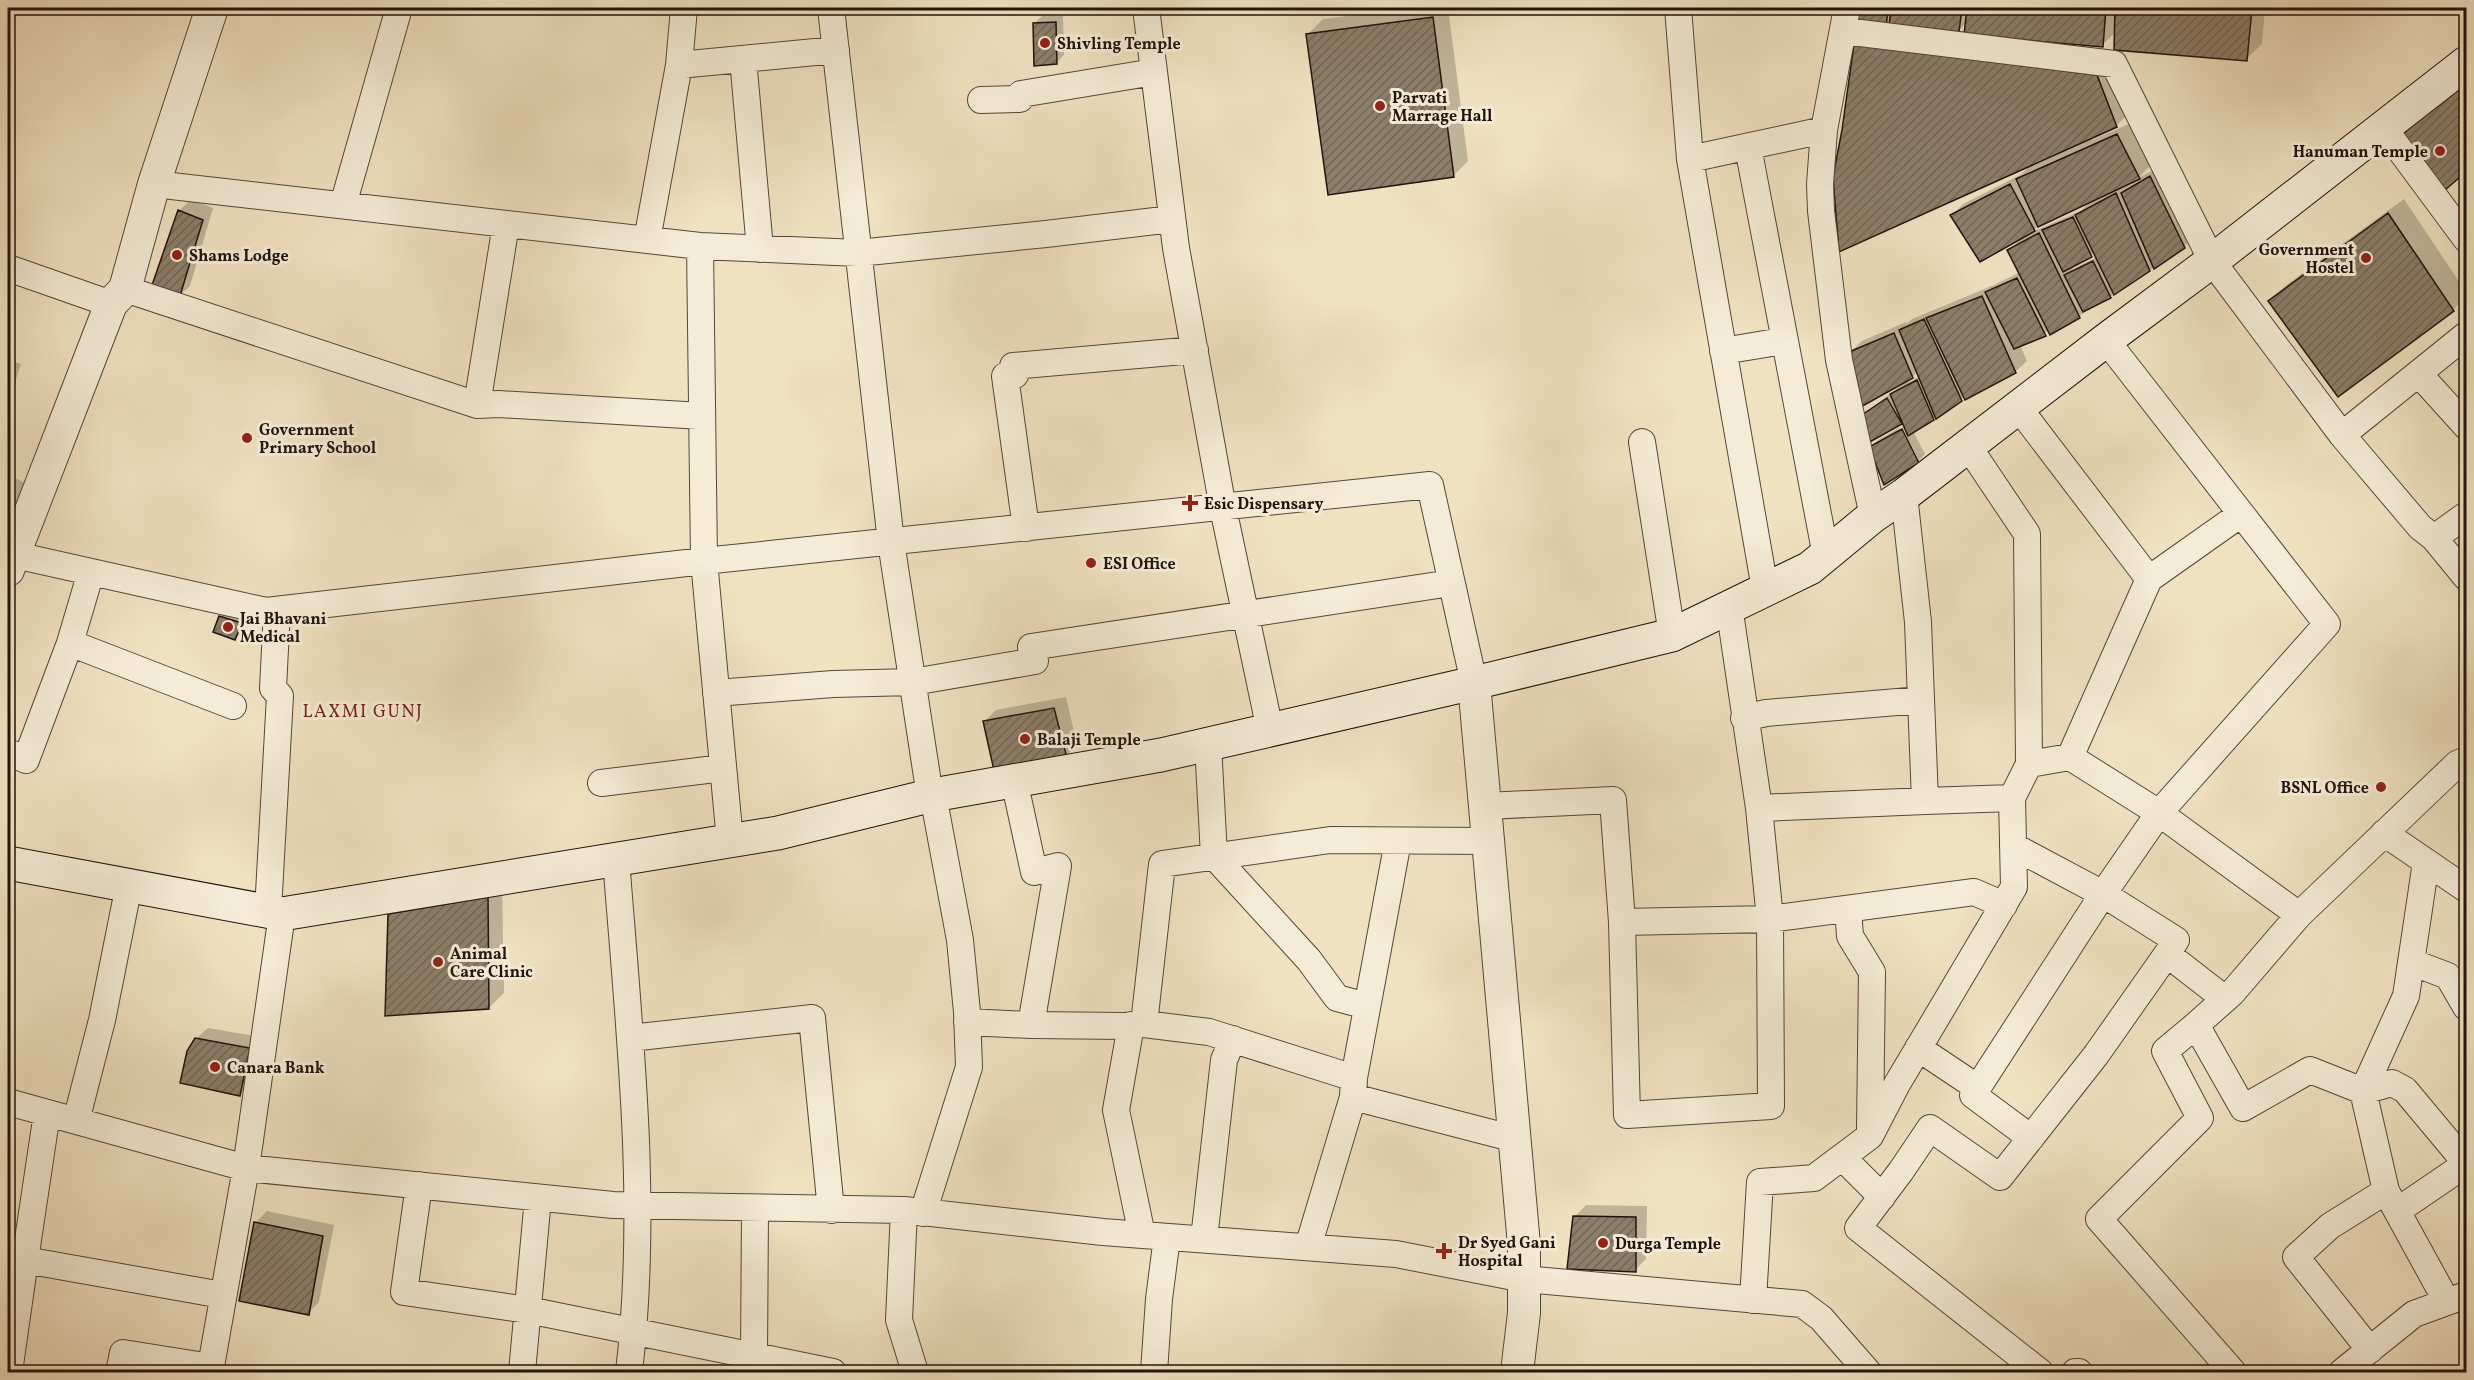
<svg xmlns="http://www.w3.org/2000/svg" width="2474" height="1380" viewBox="0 0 2474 1380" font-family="Vollkorn,serif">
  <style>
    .shadow { fill: #0003; fill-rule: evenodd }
    .building { fill: url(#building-hatch); stroke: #21130c; stroke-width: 1.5 }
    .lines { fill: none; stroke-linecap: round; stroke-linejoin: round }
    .minor-casing { stroke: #554639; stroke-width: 28 }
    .tertiary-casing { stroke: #554639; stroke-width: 34 }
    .secondary-casing { stroke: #21130c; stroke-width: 35 }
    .minor { stroke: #f5ecd7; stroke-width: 26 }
    .tertiary { stroke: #f5ecd7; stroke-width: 32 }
    .secondary { stroke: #f5ecd7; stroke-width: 33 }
    .poi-dot { fill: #8f2418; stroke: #f5ecd7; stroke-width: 2 }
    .labels { text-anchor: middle; stroke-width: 6; stroke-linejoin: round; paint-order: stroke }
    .poi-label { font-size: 16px; font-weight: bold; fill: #21130c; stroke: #f5ecd7; text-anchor: start }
    .neighbourhood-label { font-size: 18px; letter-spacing: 1.5px; fill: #7a1f14; stroke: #f5ecd7 }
  </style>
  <defs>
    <pattern id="building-hatch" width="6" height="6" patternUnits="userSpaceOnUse" patternTransform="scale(1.5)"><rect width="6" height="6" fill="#8d7e6a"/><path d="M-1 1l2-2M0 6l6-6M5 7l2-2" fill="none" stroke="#736656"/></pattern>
  </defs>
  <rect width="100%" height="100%" fill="#f0e1c1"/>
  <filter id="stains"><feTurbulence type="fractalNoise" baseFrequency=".00333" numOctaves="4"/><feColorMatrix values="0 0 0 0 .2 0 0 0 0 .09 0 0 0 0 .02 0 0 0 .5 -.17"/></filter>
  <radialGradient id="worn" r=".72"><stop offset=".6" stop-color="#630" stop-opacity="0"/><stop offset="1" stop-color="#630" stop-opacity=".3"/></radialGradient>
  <!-- shadow -->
  <path class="shadow" d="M1408,8h40l20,153 -15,15 -145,-142 15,-15z
    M1857,8h408l-3,36 -16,15 -130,-27 -14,13 -135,-23 -8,8 -68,-10 -6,6z
    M1042,16h21l1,39 -8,8 -21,-40z
    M1855,44l257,17 19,50 -15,15 -25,11 1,3 37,-16 21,42 -12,12 24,-12 33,69 -11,12 -74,50 -22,11 -9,9 -59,28 7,16 -12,11 -50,24 -52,35 12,23 -6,6 -17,-33 3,-2 -2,-4 -3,2 -43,-4 46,-35 -53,-32 12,-11 44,-19v2l6,-5 82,-34 26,-13 -11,-21 13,-14 -70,-22 11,-11 59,-30 10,-11 -188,-33zM2136,179l-7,7 -2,-3zM2092,200l-11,11 -49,21 7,-7zM2094,252l3,5 -24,12 -2,-3zM1918,372l2,4 -11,6 -1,-1z
    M2466,76v94l-21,18z
    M191,199l22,9 -23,78 -12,11 -26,-7 28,-80z
    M2404,199l62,93v4l-13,14 -183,-9 15,-15z
    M8,360l13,4 -13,41z
    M1899,428l18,34 -46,-15 7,-7z
    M8,475l18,8 -18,49z
    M236,602l20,6 -6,15 -15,15 -15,-21z
    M1066,697l11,48 -11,11 -81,-35 11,-11z
    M502,883l2,110 -15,15 -99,-94 15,-15z
    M208,1028l52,9 -9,46 -11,11 -44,-55z
    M1586,1205l61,1 -1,53 -11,11 -61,-53z
    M267,1211l67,14 -15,77 -11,11 -52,-91z"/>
  <!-- building -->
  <path class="building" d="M1855,8h33l-2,20 -32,-6z
    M1891,8h71l-3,24 -70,-6z
    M1967,8h139l-3,39 -139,-12z
    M2115,8h137l-5,53 -133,-11z
    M1433,17l21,160 -126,18 -22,-161z
    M1056,22l1,42 -23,2 -1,-43z
    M1854,44l243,31 20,52 -278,125 -6,-75 9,-47z
    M2466,83v89l-21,18 -49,-61z
    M2117,134l23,45 -102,48 -22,-48z
    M2150,176l35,72 -31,21 -33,-76z
    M2010,184l25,47 -55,31 -30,-47z
    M2116,193l34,78 -36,24 -39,-80z
    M178,210l25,10 -24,79 -29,-8z
    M2388,213l66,98 -116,86 -70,-96z
    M2073,217l19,40 -29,15 -21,-42z
    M2039,233l41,85 -30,17 -43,-85z
    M2093,261l18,37 -28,14 -19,-37z
    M2017,278l29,58 -32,13 -29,-57z
    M1982,296l34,77 -51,27 -39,-82z
    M1924,319l38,82 -26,18 -37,-89z
    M1894,333l19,45 -56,31 -8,-57z
    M1917,380l17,40 -26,16 -18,-42z
    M1887,398l15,26 -34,19 -12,-24z
    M1902,429l17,34 -35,22 -15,-38z
    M219,616l23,7 -7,17 -22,-8z
    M1054,708l13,50 -72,17 -12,-54z
    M488,897l1,112 -104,7 3,-102z
    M195,1038l55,10 -10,48 -60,-13 7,-32z
    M1573,1216l63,1v55l-69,-3z
    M254,1222l69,14 -14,79 -70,-14z"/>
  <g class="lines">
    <!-- minor casing -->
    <g class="minor-casing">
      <path id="minor" d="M684,8l-5,57 157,-15
        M831,8l60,534 39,254
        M1146,8l30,240 47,260 47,222
        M1678,8l12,151 134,-29
        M1847,8l-23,122 -4,54 1,27 18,149 34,156
        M1844,31l270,33 98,197 130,174 78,92 14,11 32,-23
        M743,59l17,190
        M981,100l39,-1 1,-5 133,-22
        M2383,127l83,112
        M1748,147l78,409
        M1690,159l75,430
        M154,184l546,62 158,7 188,-19 126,-15
        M343,205l56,-197
        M647,240l32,-175
        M700,246l4,315 26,280
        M8,268l103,36
        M125,289l352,116 29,-181
        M1723,351l60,-10
        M2419,374l47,52
        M477,405l22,-1 203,12
        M2018,407l131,172 -79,178
        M2342,435l124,-100
        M1642,442l30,193
        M1968,446l59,88 2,230
        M1026,528l-21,-152 10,-1 -2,-9 182,-16
        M2434,538l32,39
        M15,555l251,56 438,-50 726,-76 44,198
        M91,572l-21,71 163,63
        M2149,579l92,-65
        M1729,606l30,202 166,-7 -7,-179 -14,-127
        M716,693l117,-9 80,-2 122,-21 -4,-14 420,-64
        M1744,718l22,-5 155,-13
        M1208,744l6,112 95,104 28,38 30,8
        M8,752l18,8 44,-117
        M2466,760l-9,4 -158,151 -67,78 -36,32 47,83 67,-38 53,21 29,-8 13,7 61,73
        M1014,780l20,92 24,-6 -27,159 94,1 19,-2
        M601,783l122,-15
        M1925,801l87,-3 17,-34 41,-7 89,56 140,102
        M1486,806l127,-6 9,122 148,-3 -11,-111
        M2384,833l82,56
        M1489,841l-159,-1 -168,24 -18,160 65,8 145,46 -1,19 162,42
        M2013,846l90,48 56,-81 168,-189 -221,-284
        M616,859c13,171 33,343 13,513
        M2426,862l-20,134 -43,95 23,100 61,111
        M1848,909l2,27 22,36 -2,158
        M268,911l12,-215 -7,-8 4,-78
        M1622,922l5,193 144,-9 -1,-187 204,-27 30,13
        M2411,962l37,14 18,31
        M967,1022l64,3
        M1131,1025l-15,85 26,125
        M2196,1025l-31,26 35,67 -101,101 134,153
        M630,1038l182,-20 19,192
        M1918,1048l60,40
        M1354,1078l44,-237
        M8,1102l238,66 367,37 291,5 199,22 293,22 128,25 278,25 19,14 47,54
        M76,1121l26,-101 27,-135
        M2031,1138l-58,-43 130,-201 73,46 -9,14
        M1842,1157l40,40
        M419,1185l-15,107 124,18 305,62
        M904,1210l-5,110 16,52
        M2397,1211l69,-47
        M923,1213l46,-146 -2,-55 -7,-72 -27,-145
        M1204,1239l20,-179 9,-21
        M1308,1247l45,-150
        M25,1260l22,-147
        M1753,1300l7,-118 54,-4 56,-42 27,-52 117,-197 -2,-89
        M2370,1350l-74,-93 34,-31 56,-35
        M754,1357l1,-148
        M9,1372l16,-112 197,35
        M119,1372l4,-19 88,14
        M210,1372l36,-204 36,-254
        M522,1372l16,-174
        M1154,1372l5,-73 8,-62
        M2040,1372l-182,-144 43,-57 29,-43 70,49 96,-122 71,-101 58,45
        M2075,1372h4
        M2342,1372l72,-58 52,-19"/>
    </g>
    <!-- tertiary casing -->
    <g class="tertiary-casing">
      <path id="tertiary" d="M8,570l103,-266 14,-15 29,-105 58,-176
        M1474,683l50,562v68l-7,59"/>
    </g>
    <!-- secondary casing -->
    <g class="secondary-casing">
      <path id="secondary" d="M8,863l274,51 496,-81 155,-38 228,-40 313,-72 198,-48 138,-67 63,-52 31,-21 202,-155 106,-79 254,-198"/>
    </g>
    <!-- minor -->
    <use href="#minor" class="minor"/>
    <!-- tertiary -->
    <use href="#tertiary" class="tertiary"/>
    <!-- secondary -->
    <use href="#secondary" class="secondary"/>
  </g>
  <!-- markers -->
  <g class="poi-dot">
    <circle cx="1045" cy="43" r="6"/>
    <circle cx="1380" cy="106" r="6"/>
    <circle cx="2440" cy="151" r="6"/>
    <circle cx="177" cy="255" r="6"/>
    <circle cx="2366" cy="258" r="6"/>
    <circle cx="247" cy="438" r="6"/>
    <path d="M1187 494h6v6h6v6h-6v6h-6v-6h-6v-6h6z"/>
    <circle cx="1091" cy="563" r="6"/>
    <circle cx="228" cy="627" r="6"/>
    <circle cx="1025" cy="739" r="6"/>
    <circle cx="2381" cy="787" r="6"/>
    <circle cx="438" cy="962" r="6"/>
    <circle cx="215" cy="1067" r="6"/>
    <circle cx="1603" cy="1243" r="6"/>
    <path d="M1441 1242h6v6h6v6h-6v6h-6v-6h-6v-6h6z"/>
  </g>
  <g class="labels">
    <!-- poi labels -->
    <g class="poi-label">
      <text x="1057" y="49">Shivling Temple</text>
      <text x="1392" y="103">Parvati<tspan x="1392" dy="18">Marrage Hall</tspan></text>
      <text x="2428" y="157" text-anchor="end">Hanuman Temple</text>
      <text x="2354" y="255" text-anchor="end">Government<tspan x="2354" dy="18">Hostel</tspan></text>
      <text x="189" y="261">Shams Lodge</text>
      <text x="259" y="435">Government<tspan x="259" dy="18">Primary School</tspan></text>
      <text x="1204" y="509">Esic Dispensary</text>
      <text x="1103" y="569">ESI Office</text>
      <text x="240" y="624">Jai Bhavani<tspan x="240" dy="18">Medical</tspan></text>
      <text x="1037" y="745">Balaji Temple</text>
      <text x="2369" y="793" text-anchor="end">BSNL Office</text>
      <text x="450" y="959">Animal<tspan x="450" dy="18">Care Clinic</tspan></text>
      <text x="227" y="1073">Canara Bank</text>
      <text x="1458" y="1248">Dr Syed Gani<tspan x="1458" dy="18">Hospital</tspan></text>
      <text x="1615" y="1249">Durga Temple</text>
    </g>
    <!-- neighbourhood labels -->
    <g class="neighbourhood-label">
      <text x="363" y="717">LAXMI GUNJ</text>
    </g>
  </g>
  <!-- margin -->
  <rect width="2474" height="1380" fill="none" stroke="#f0e1c1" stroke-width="30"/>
  <rect x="9" y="9" width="2456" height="1362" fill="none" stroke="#21130c" stroke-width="3"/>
  <rect x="15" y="15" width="2444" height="1350" fill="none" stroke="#21130c" stroke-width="1.5"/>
  <rect width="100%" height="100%" filter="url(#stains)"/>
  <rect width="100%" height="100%" fill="url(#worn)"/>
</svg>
